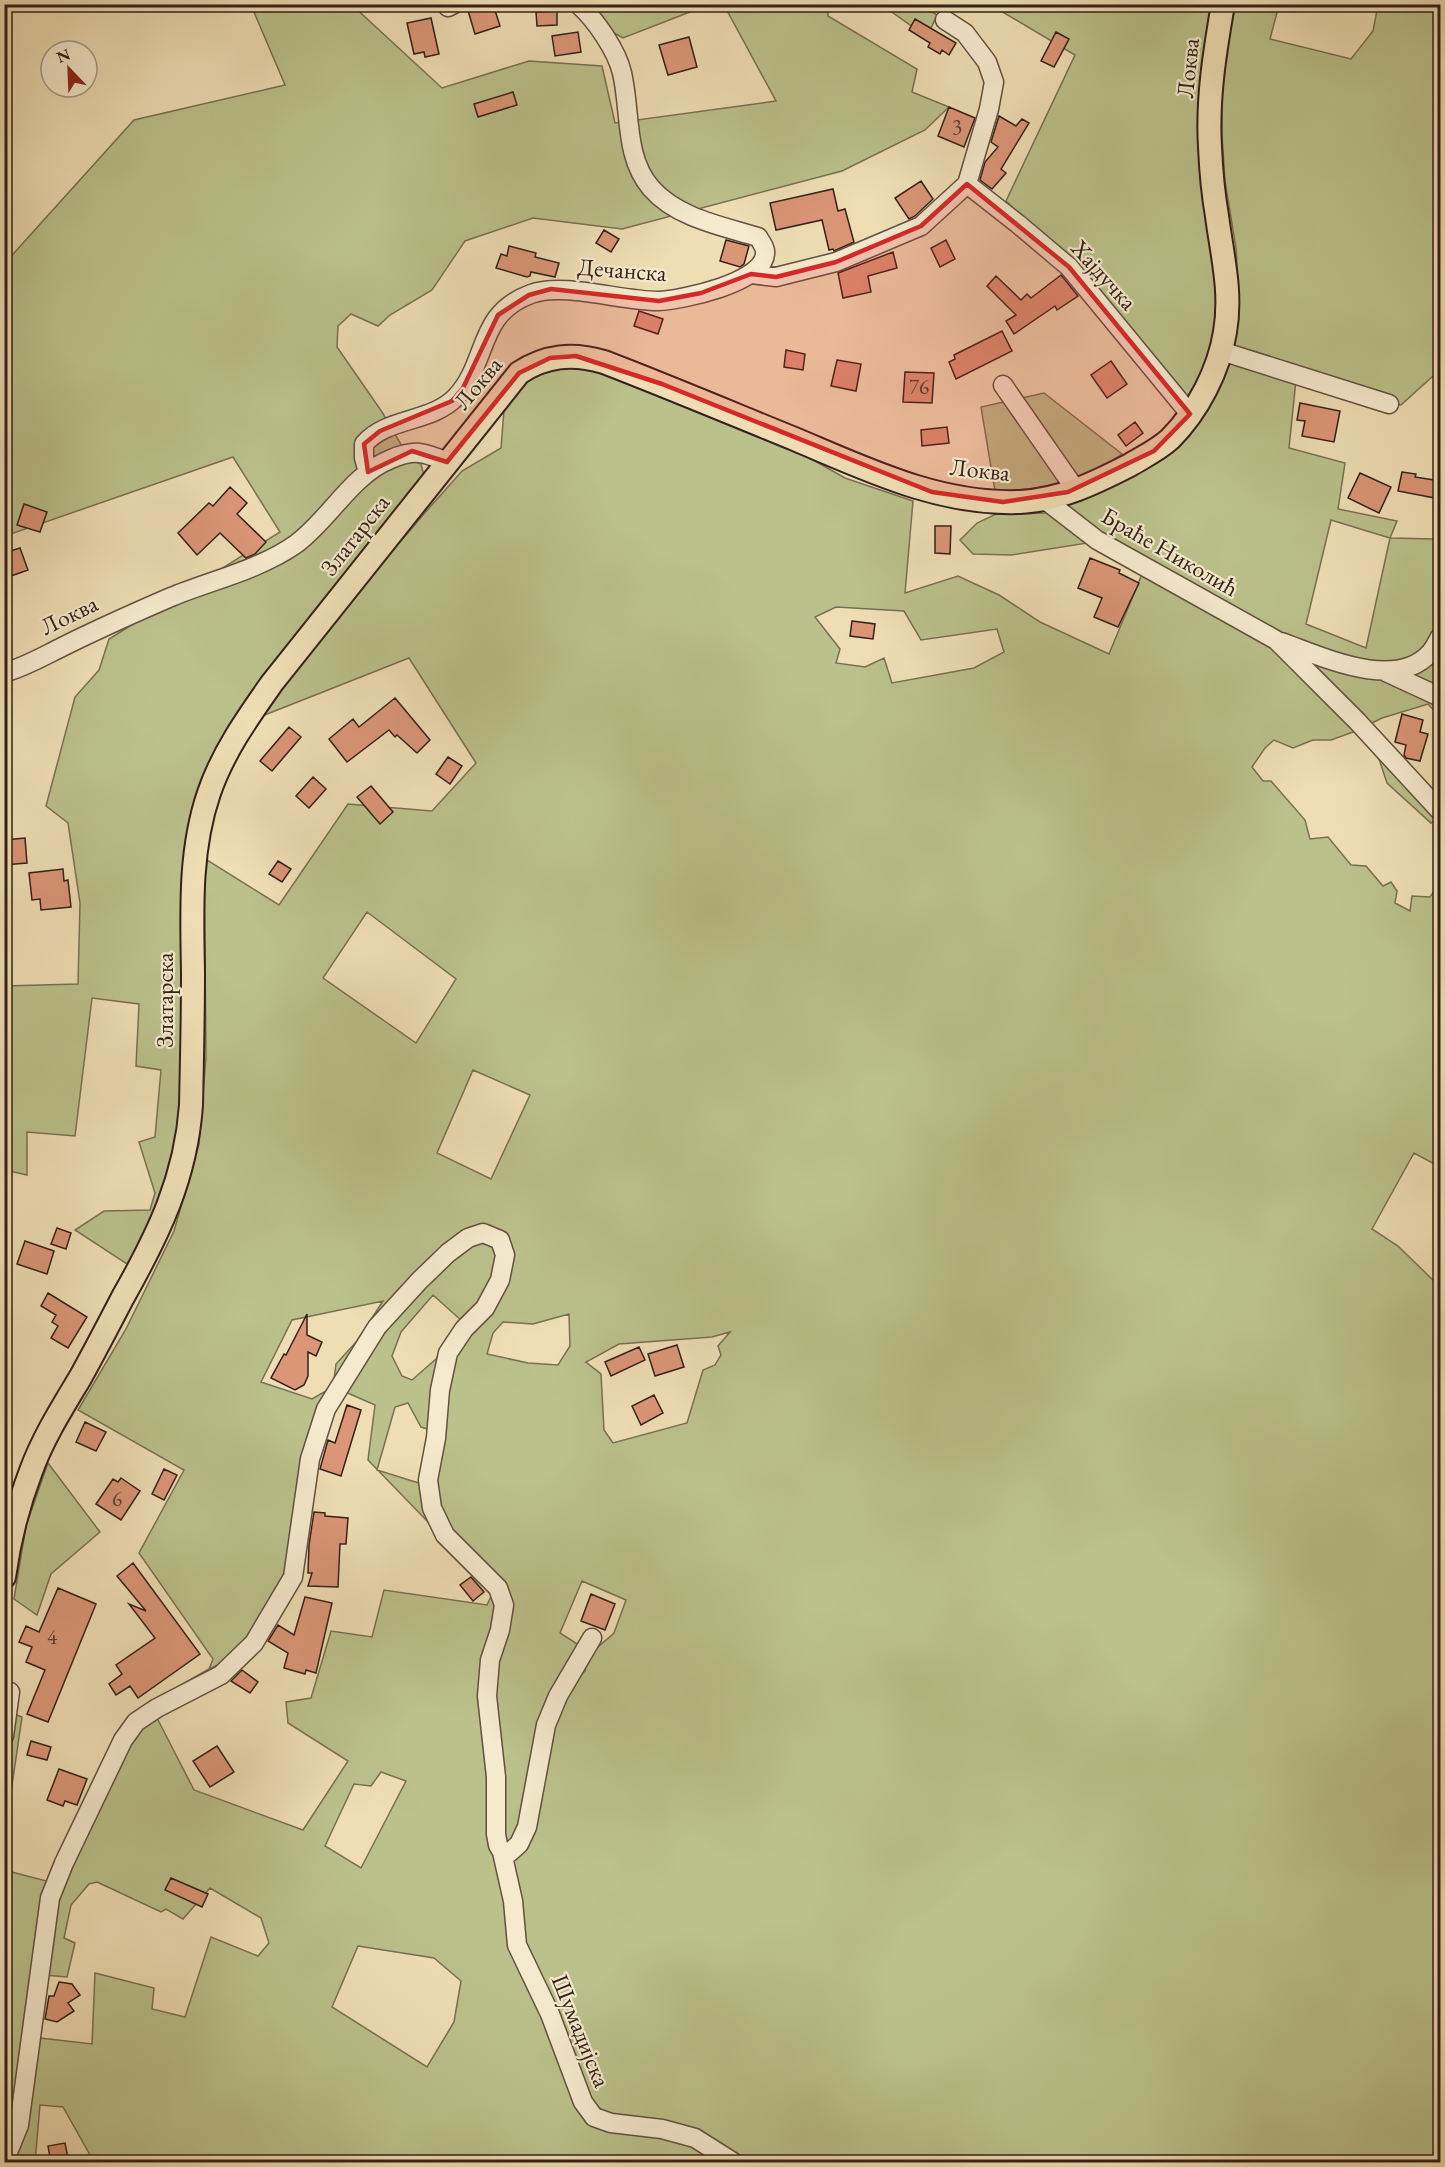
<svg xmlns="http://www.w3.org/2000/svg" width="1445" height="2167" viewBox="0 0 1445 2167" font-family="'EB Garamond',serif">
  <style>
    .green { fill: #bbc18b; stroke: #787052; stroke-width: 1.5; fill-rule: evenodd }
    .building { fill: #db9677; stroke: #342019; stroke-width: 1.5 }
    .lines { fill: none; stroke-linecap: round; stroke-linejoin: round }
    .minor-casing { stroke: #635040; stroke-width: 21 }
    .major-casing { stroke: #342019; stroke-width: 26 }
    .minor { stroke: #f5eace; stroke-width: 18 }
    .major { stroke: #efdeb4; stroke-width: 22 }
    .marked { fill: #d62828; fill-opacity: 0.2; stroke: #d62828; stroke-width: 4.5; stroke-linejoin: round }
    .labels { text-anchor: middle; stroke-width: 4.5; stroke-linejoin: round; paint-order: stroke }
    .number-label { font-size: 21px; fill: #5e3e30 }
    .street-label { font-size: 24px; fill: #342019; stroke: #f5eace }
  </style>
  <rect width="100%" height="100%" fill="#efdeb4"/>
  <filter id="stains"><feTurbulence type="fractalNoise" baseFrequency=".00333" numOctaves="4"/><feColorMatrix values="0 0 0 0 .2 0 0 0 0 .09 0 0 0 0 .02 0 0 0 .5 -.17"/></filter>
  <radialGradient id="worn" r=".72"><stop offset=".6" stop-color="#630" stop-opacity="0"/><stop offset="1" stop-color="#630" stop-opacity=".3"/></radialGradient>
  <!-- green -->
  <path class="green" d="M991,4l225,1 3,289 -3,38 -8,30 -20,37 -114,-133 -68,-65 69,-146 -74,-44 -11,-1z
    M251,5h101l90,83 87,-27 73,5 13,57 161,-22 -52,-96h104v11l89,53 -5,23 37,15 -24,23 -83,41 -220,58 -89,-11 -68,23 -33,49 -42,25 -12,11 -27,-12 -13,12 -1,21 45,65 28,48 11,4 4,16 -161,194 -29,43 -25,52 -26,335 -15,73 -39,89 -55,-36 29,-19 46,-1 5,-17 -16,-51 16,-5 6,-67 -25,-4 3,-62 -47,-6 -17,138 -48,-4v43l-22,-5 -1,-184 74,-2 2,-81 -12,-80 -22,-17 29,-109 24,-27 10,-31 171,-107 -47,-75 -228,79v-273l129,-143 151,-35z
    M565,5h143l-85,33z
    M882,5h39l16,10 -10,22z
    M1236,5h43l-9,34 81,20 22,-28 5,-26h62v370l-8,2 -31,28 -105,-25 -7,68 56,15 -7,46 59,12 -7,17 45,1 5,14v164l-12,-13 -46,14 -14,7 72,94 -9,4 -44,-40 -8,-24 -23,-28 -25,9h-18l-20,8 -19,-8 -9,8 -13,19 11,14h8l34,39 5,19 18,-2 23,28 15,1 17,20 8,-4 6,9 -2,12 15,8 2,-15 18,1 10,-14 -3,-21 3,-5v81l-3,7 3,4v218l-26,-14 -42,76 26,17 42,41v875h-1346l-31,-55 -23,-2 -5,57h-30l-1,-292 46,12 108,-184 51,-29 4,-10 -74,-106 45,-83 -106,-60 48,-81 48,-98 25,-87 7,-87 -2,-199 75,47 69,-101 84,7 44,-48 -67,-105 -147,58 71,-96 97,-113 32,-36 39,-23 3,-38 16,-21 19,-17 41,-8 203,79 62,35 68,23 -8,92 53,-17 41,19 41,27 69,32 33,-80 -55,-31 -76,12 -38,-1 -13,-14 17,-17 19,-9 51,-1 110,-54 76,-110 6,-48 -3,-53 -11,-67 -3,-46v-51l6,-46zM1331,520l59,18 -24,110 -60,-24zM836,607l68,4 17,29 76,-11 7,23 -30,16 -82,15 -8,-25 -19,9 -29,-4 4,-14 -25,-32zM367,912l89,67 -40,64 -93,-65zM473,1070l57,25 -39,84 -54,-26zM433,1295l30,27 -27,37 -24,21 -10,-4 -10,-20 9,-24zM383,1301l-26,40 -21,23 -3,23 -21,12 -51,-17 31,-62zM569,1314l1,32 -12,19 -30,-2 -41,-9 6,-21 10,-11 30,2zM730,1332l-12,14 3,9 -6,10 -12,5 -16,53 -74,20 -9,-13 -3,-56 -15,-12 33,-18 93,-7zM334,1387l41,18 -7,55 126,130 -7,15 -103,-15 -12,47 -41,-6 -20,67 -25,4 2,21 60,38 -45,69 -109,-40 -37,-72 52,-49 51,-23 24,-70zM408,1403l13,24 10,3 -9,54 -45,-14 18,-63zM582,1581l44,19 -12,33 -23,20 -31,-20zM586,1660l-1,11 -35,29zM381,1772l25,9 -45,87 -36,-22 29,-62 17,2zM97,1882l64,30 5,-3 17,10 27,-31 51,30 8,25 -11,13 -47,-19 -26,80 -33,-8 2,-21 -59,-15 -3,71 -69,-8 9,-62 35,3 8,-34 -11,-5 7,-33 18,-21zM358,1946l76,12 27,23 -7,41 -27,45 -95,-60z
    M1044,393l78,61c-39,28 -79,36 -127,37l-14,-84z
    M48,1463l52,69 -49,42 -14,41 -23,-16 12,-73z
    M5,1711l17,6 -17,116z"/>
  <!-- building -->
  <path class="building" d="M466,4h27l7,22 -25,8z
    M557,11v14l-20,1 -1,-14z
    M431,18l8,36 -14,3 -1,-5 -10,2 -7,-31z
    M915,19l41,24 -7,12 -7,-5 -2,4 -12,-7 2,-4 -21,-13z
    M578,32l3,20 -26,4 -3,-20z
    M1056,32l13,7 -15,28 -13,-6z
    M689,37l8,30 -29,8 -9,-30z
    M513,92l4,13 -39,12 -4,-13z
    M949,107l26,11 -11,29 -26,-11z
    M999,116l17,10 6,-7 7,4 -28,46 5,4 -14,16 -12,-9 5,-18 13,-15 -7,-5z
    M921,181l12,18 -18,17 -6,3 -14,-21z
    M833,189l5,22 7,-2 9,33 -20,9 -1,-2 -4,1 -7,-30 -46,10 -6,-27z
    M604,230l15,9 -8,13 -15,-9z
    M726,240l23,6 -5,18 -4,3 -20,-6z
    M946,240l9,19 -15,8 -9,-19z
    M509,246l27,7 -1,4 24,6 -4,14 -24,-5 -1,4 -3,1 -31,-9 5,-14 6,2z
    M893,252l4,16 -29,8 3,16 -28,6 -5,-25z
    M1061,275l17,21 -21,14 -2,-4 -41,28 -8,-13 10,-6 -29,-29 9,-10 25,24 6,-6 4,4z
    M639,311l24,8 -5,15 -24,-8z
    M1002,331l10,20 -56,28 -7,-17 6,-3 -1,-4z
    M786,350l19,4 -2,16 -19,-3z
    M837,360l24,4 -5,27 -25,-5z
    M1111,361l16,23 -20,14 -16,-23z
    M905,372l29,1 -2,30 -29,-1z
    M1300,403l40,8 -6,31 -32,-6 3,-15 -8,-1z
    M1135,422l8,11 -17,13 -8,-11z
    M947,427l2,16 -27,3 -1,-16z
    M1402,472l14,2 -1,3 25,4v18l-42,-8z
    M1360,473l31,14 -12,26 -31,-15z
    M230,487l17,16 -10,11 29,28 -11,12 -9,4 -26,-25 -23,22 -19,-22 31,-30 4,3z
    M24,504l23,8 -7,20 -23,-7z
    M935,526h16l-1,28 -15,-1z
    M20,548l8,22 -20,7 -4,-9v-15z
    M1090,558l30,12 -1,3 20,10 -21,44 -24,-10 8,-19 -24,-10z
    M852,621l23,3 -2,15 -23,-3z
    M395,698l35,42 -13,13 -20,-18 -2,2 -6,-7 -42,32 -18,-23 24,-20 6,8z
    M1402,714l21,6 -3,12 8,2 -8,27 -14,-3 -2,-3 2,-10 -11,-3z
    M289,727l12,10 -29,34 -12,-10z
    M448,757l14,9 -12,18 -14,-10z
    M313,777l13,12 -17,19 -13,-12z
    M371,786l22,26 -13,12 -23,-27z
    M25,838l2,25 -23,2v-25z
    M278,861l13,8 -9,13 -13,-8z
    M63,869l1,12 4,-1 3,27 -30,3 -1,-11 -8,1 -3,-27z
    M57,1228l14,5 -5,16 -15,-5z
    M25,1241l29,10 -7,23 -30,-10z
    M48,1293l39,24 -19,31 -17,-10 7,-12 -6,-4 4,-7 -15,-9z
    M307,1314v21l15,7 -6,14 -8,-4v24l-4,9 -9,5 -24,-12 13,-24 2,1z
    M677,1345l7,22 -29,9 -7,-22z
    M639,1347l6,13 -34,16 -6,-14z
    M654,1395l9,18 -22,12 -9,-19z
    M347,1405l14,5 -20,66 -21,-7 8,-29 7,3z
    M85,1422l21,10 -10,19 -20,-9z
    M164,1469l13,6 -13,25 -12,-6z
    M121,1478l19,13 -19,29 -25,-16 17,-25 5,3z
    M314,1512l11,1v3l23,2 -2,26h-6l-2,43 -30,-1 4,-13h-4l1,-28z
    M133,1563l67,91 -62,44 -8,-12 -14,9 -7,-11 13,-10 -6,-9 39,-27 -26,-34 17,7 -29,-35z
    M471,1577l13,15 -11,9 -13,-16z
    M58,1588l38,16 -48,118 -21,-8 18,-44 -19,-8 6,-15 -13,-5 7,-16 13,6z
    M591,1594l24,10 -10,26 -24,-9z
    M305,1597l27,6 -16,70 -10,-3 -1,4 -21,-6 4,-15 -20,-12 10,-16 16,10z
    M242,1670l16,12 -8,11 -19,-12z
    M31,1741l20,6 -4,13 -20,-5z
    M217,1746l17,26 -24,15 -17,-26z
    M59,1769l28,10 -10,26 -12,-4 -2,5 -16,-6z
    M171,1878l37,16 -6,13 -37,-17z
    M59,1982l13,2 8,11 -12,8 6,8 -17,11 -12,-3 4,-23h5z
    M65,2143l4,20h-18l-3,-17z"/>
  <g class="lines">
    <!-- minor casing -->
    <g class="minor-casing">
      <path id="minor" d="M448,7l6,-3
        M945,20l20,13 22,29 7,20 -5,27 -22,75
        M751,274l25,3 60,-15 85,-36 46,-42 51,40 51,43 121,147
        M1221,351l168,53
        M1003,385l73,105
        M368,472l-4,-14v-14c23,-27 67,-21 92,-47 33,-35 20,-83 75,-103 32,-12 90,7 127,7 24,-1 105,-18 107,-47 1,-6 -4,-12 -7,-17 -36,-11 -81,-19 -107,-49 -27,-31 -20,-77 -29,-115 -5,-22 -26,-53 -44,-69
        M1044,499l53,41 179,100 81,81 83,90
        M1281,642c40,14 114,50 149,11 4,-4 7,-11 10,-16
        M1386,672l54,25
        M4,673c23,-7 38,-16 58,-26 36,-18 72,-34 109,-50 41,-17 88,-27 125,-53 34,-25 55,-69 95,-85 24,-10 33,-7 56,3
        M4,1736l6,-44
        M502,1852l11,49 4,44 33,69 33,88 11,15 17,6 51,6 33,9 38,24
        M4,2162l15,-37 31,-227 14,-35 59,-123 13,-18 21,-14 64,-33 33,-32 39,-66 17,-118 16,-50 51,-82 43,-47 28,-27 20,-15 15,-5 17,7 5,15 -5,25 -15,28 -21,21 -16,24 -8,37 -4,48 -8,42 4,28 13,27 53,53 6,17 -4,25 -10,30 -3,36 9,81v57l2,11 4,7 7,1 10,-9 8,-17 19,-102 12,-29 34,-58"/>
    </g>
    <!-- major casing -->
    <g class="major-casing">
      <path id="major" d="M4,1577c5,-36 14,-72 27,-106 12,-33 31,-63 49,-93 15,-27 29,-54 43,-81 35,-62 63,-119 68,-192 1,-44 2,-88 2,-132 -1,-60 -4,-122 16,-180 14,-41 39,-76 63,-110l247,-310c27,-18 54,-20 85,-11 65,25 129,52 193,78 71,30 143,65 223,62 40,-2 75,-19 110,-37 13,-8 28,-15 40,-26 28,-28 49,-69 55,-107 7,-40 -3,-77 -8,-116 -4,-23 -6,-46 -7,-69 -3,-48 5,-96 13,-143"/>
    </g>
    <!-- minor -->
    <use href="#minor" class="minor"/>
    <!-- major -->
    <use href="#major" class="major"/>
  </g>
  <!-- marked area -->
  <path class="marked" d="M967,184l102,83 121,147 -36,37 -86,41 -65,10 -71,-10 -270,-108 -86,-28 -26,2 -31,15 -72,89 -35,-11 -44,21 -4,-28 16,-13 72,-30 11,-13 35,-73 31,-20 22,-6 108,12 42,-8 50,-19 25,3 60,-15 85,-36z"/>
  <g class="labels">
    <!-- number labels -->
    <g class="number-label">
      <text x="957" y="134">3</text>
      <text x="919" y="394">76</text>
      <text x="117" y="1506">6</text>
      <text x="52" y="1644">4</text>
    </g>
    <!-- street labels -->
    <g class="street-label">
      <text transform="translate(1188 68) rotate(-84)" y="8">Локва</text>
      <text transform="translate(622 270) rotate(4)" y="8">Дечанска</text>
      <text transform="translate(1104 275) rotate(48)" y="8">Хајдучка</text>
      <text transform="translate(478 383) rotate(-50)" y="8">Локва</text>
      <text transform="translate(980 470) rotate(6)" y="8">Локва</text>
      <text transform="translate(355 535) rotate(-52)" y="8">Златарска</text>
      <text transform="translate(1170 552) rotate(30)" y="8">Браће Николић</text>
      <text transform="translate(69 615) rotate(-26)" y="8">Локва</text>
      <text transform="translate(165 1000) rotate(-90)" y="8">Златарска</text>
      <text transform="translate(581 2031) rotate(68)" y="8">Шумадијска</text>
    </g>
  </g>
  <!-- margin -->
  <rect width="1445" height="2167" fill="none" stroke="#efdeb4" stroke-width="24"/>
  <rect x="6" y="6" width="1433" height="2155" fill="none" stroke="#342019" stroke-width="3"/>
  <rect x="12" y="12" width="1421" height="2143" fill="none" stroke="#342019" stroke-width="1.5"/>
  <!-- north arrow -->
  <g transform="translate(69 69) rotate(337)"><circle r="28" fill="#f5eace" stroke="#a89986" stroke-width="1.5"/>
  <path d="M0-4.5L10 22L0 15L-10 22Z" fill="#8f2418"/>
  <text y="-9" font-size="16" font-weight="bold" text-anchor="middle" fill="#342019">N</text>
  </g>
  <rect width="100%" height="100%" filter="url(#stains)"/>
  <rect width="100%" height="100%" fill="url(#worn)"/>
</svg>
